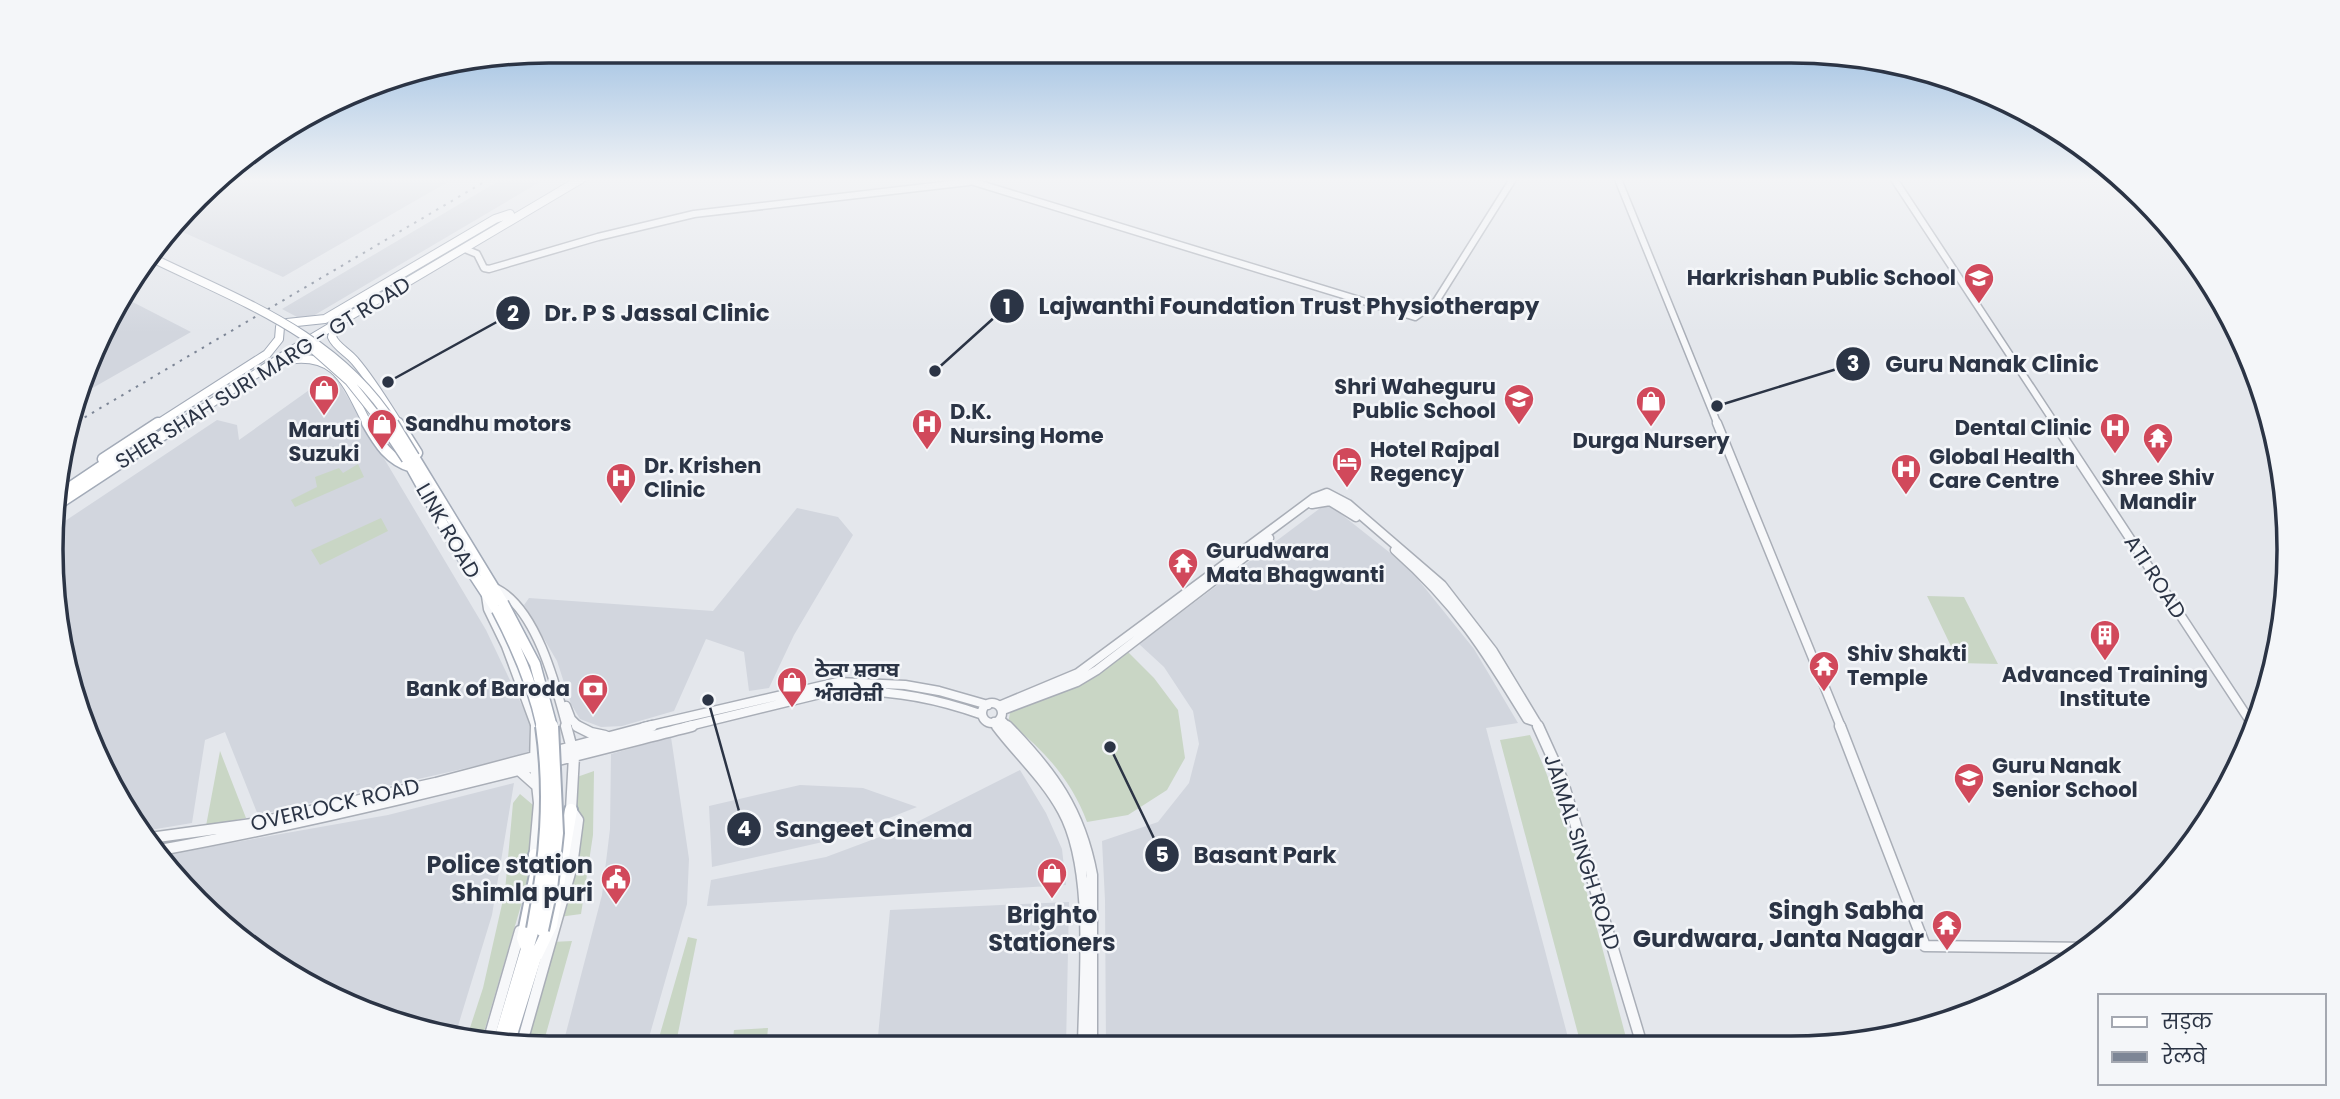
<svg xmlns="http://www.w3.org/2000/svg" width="2340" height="1099" viewBox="0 0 2340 1099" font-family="Poppins,'Noto Sans Devanagari','Noto Sans Gurmukhi',sans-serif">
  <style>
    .built { fill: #d2d6de }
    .green { fill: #c9d6c5 }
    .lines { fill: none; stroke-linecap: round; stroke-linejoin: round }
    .minor-far2-casing { stroke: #a9aeb7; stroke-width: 9 }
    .minor-far1-casing { stroke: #a9aeb7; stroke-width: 11 }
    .minor-casing { stroke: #a9aeb7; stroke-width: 13 }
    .major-far2-casing { stroke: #a3abb8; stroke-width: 10 }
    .major-far1-casing { stroke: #a3abb8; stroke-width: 13 }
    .major-casing { stroke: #a3abb8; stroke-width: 16 }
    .minor-far2 { stroke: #f7f8fa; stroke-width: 6 }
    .minor-far1 { stroke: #f7f8fa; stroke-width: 8 }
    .minor { stroke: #f7f8fa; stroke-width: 10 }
    .major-far2 { stroke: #fff; stroke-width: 8 }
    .major-far1 { stroke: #fff; stroke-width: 10 }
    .major { stroke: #fff; stroke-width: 12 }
    .rail { stroke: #7d8696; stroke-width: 2; stroke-dasharray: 2.5 6; stroke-linecap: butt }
    .major-bridge-far2-casing { stroke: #a3abb8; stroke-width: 10; stroke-linecap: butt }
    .major-bridge-far1-casing { stroke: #a3abb8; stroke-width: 13; stroke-linecap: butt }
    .major-bridge-casing { stroke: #a3abb8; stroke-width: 16; stroke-linecap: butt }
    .major-bridge-far2 { stroke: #fff; stroke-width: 8 }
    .major-bridge-far1 { stroke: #fff; stroke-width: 10 }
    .major-bridge { stroke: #fff; stroke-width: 12 }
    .labels { text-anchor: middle; stroke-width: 5; stroke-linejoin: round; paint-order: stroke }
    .poi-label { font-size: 21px; font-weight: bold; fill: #2b3445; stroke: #f4f6f9; text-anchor: start }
    .street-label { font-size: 21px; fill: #2b3445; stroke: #f4f6f9 }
    .near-poi-label { font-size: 24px; font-weight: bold; fill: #2b3445; stroke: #f4f6f9; text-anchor: end }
    .rim { fill: none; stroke: #2b3445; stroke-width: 3.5 }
    .leader { fill: none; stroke: #2b3445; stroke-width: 2.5 }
    .callout-dot { fill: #2b3445; stroke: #f4f6f9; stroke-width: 2.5 }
    .mark-label { font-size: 21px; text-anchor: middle; font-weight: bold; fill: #fff }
    .callout-label { font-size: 23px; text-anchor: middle; font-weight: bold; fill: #2b3445; stroke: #f4f6f9; stroke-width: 5; stroke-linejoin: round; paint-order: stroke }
  </style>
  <rect width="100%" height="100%" fill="#e4e7ec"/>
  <!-- built -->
  <path class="built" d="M217,179h236l-170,98 -107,-48z
    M502,179h43l-232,137 -14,2 -17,-9z
    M121,296l70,36 -109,62 36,-94z
    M335,376l151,254 43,90 1,31 -23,8 -249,56 -33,-83 -20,8 -13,83 -48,8 -27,-32 -57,-153 -9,-97 2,-20 164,-109 20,5 2,15 73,-52z
    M1327,503l81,64 66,82 44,74 -32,5 84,317 -464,1 -1,-146 -3,-59 56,-19 31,-39 10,-39 -6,-33 -29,-44 -25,-23z
    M797,508l41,9 15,18 -59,100 -25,53 -20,3 -5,-39 -38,-13 -32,72 -52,15 -21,1 -21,-8 -9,-15 -14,-43 -33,-56 5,-7 184,13z
    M671,737l18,122 -2,45 -41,144h-84l40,-153 8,-66 1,-75z
    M1020,770l26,43 16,36 4,36 -359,21 4,-26 115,-23 83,-31z
    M514,783l-22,132 -38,124 -95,-29 -138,-85 -58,-70 225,-40z
    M800,785l63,3 54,19 -81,32 -124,28 -3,-61z
    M1069,902l-3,145h-189l13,-137z"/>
  <!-- green -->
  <path class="green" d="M358,464l6,13 -69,30 -4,-7 26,-13 -2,-10 24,-9 4,5z
    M381,518l7,13 -68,34 -9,-15z
    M1927,596l37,1 34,67 -39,-1z
    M1128,652l26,26 24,32 7,48 -18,32 -39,25 -41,7c-15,-41 -44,-74 -79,-100l3,-13 79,-29z
    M1530,735c45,99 70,205 98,310h-47l-81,-305z
    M220,751l26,67 -40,8z
    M594,771l-1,64 -12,79 -22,3 18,-140z
    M520,794l13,11 -6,80 -46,157 -15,-2 17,-52 22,-97 8,-88z
    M688,937l9,2 -22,109h-19z
    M572,941l-30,107 -21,-3 31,-103z
    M768,1028l-2,20h-34l2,-18z"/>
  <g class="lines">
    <!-- minor-far2 casing -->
    <g class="minor-far2-casing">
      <path id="minor-far2" d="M964,179l451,138 20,-14 78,-124
        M1618,179l100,246
        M1894,179l162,246
        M465,249l12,5 7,14 5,1 109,-32 96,-23 275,-32"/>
    </g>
    <!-- minor-far1 casing -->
    <g class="minor-far1-casing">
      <path id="minor-far1" d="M1717,423l124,304
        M2054,423l200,304
        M1312,504l18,-3 26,16
        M1395,550c61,54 90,100 132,169l9,3
        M497,589c40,21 59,97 70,138
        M486,596l2,13 18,37 30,81
        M982 713a10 10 0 1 1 20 0a10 10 0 1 1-20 0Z
        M566,706l5,13 8,8
        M999,706l79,-33 236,-175 13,-5 21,11 94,81 51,66 46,76
        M1003,710l74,-28 20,-12 172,-132
        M1000,719l8,8
        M994,722l4,5
        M644,727l194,-45 67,3 34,6 49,14
        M685,727l139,-34c54,-6 105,3 156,21"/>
    </g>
    <!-- minor casing -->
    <g class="minor-casing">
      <path id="minor" d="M577,726l14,7 14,3
        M997,726c21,28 49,53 66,85 32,58 21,169 20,235
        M1007,726c45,46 73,84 85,149v171
        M1538,726l24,53 80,266
        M1840,726l85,220 165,2
        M2253,726l2,3
        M519,770l18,16
        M150,838l102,-14 184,-41 216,-57
        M160,850c180,-33 355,-79 532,-124
        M534,860l5,-57 -4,-38 1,-39
        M488,1042l32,-111
        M521,1046l51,-180 6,-46 -7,-10 3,-54 -8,-30"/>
    </g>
    <!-- major-far2 casing -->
    <g class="major-far2-casing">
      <path id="major-far2" d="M147,264h4
        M287,323l38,-4 170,-100 15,-5
        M336,325l-4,12c4,10 16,15 23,24 17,20 30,42 44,64
        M281,361c56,-12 65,22 87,64
        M156,425l111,-71 12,-15 1,-12
        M178,425l116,-76 287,-170"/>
    </g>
    <!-- major-far1 casing -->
    <g class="major-far1-casing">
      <path id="major-far1" d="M367,423c12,21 22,37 45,44
        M398,423l19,30
        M414,457l89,146
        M103,459l55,-36
        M409,463l46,83 42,64
        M56,497l58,-39
        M55,506l126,-83"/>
    </g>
    <!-- major casing -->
    <g class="major-casing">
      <path id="major" d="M528,951l-5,-13 16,-78 -4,-5
        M536,956l15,-31 20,-115
        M499,1043l34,-114
        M508,1044l29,-93"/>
    </g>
    <!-- minor-far2 -->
    <use href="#minor-far2" class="minor-far2"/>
    <!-- minor-far1 -->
    <use href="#minor-far1" class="minor-far1"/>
    <!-- minor -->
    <use href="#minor" class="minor"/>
    <!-- major-far2 -->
    <use href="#major-far2" class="major-far2"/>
    <!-- major-far1 -->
    <use href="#major-far1" class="major-far1"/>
    <!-- major -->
    <use href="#major" class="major"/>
    <!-- rail -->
    <path class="rail" d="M70,426l419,-247"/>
    <!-- major-bridge-far2 casing -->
    <g class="major-bridge-far2-casing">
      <path id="major-bridge-far2" d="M152,258c91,44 186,78 242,167
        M305,342l44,39 35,44"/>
    </g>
    <!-- major-bridge-far1 casing -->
    <g class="major-bridge-far1-casing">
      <path id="major-bridge-far1" d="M383,423l24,36
        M393,423l21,34
        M503,603l32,61 17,63
        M497,610c20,38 36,75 45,117"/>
    </g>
    <!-- major-bridge casing -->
    <g class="major-bridge-casing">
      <path id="major-bridge" d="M533,929c13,-69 19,-134 9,-203
        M542,930l9,-41 6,-56 -5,-107"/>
    </g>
    <!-- major-bridge-far2 -->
    <use href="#major-bridge-far2" class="major-bridge-far2"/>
    <!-- major-bridge-far1 -->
    <use href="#major-bridge-far1" class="major-bridge-far1"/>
    <!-- major-bridge -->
    <use href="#major-bridge" class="major-bridge"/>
  </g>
  <!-- sky -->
  <linearGradient id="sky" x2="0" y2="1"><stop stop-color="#8bb4dd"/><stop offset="0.54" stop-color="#f3f4f6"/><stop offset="1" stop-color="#f3f4f6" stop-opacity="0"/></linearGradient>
  <rect width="2340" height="333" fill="url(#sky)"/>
  <!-- icons -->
  <defs>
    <g id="school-pin" transform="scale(1.575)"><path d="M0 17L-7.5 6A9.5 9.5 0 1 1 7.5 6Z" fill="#d1495b" stroke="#f4f6f9"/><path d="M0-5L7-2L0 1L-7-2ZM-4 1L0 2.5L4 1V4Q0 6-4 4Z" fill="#fff"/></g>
    <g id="shop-pin" transform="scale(1.575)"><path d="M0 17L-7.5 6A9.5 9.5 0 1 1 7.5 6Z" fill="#d1495b" stroke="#f4f6f9"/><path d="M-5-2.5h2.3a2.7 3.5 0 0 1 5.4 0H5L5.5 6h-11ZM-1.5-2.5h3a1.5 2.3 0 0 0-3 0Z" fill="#fff"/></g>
    <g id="hospital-pin" transform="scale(1.575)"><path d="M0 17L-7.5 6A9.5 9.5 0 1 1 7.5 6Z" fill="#d1495b" stroke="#f4f6f9"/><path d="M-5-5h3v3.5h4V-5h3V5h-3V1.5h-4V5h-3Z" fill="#fff"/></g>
    <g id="temple-pin" transform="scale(1.575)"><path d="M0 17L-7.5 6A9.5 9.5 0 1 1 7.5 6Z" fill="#d1495b" stroke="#f4f6f9"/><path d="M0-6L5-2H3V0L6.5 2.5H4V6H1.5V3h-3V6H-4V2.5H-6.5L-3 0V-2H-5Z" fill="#fff"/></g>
    <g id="hotel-pin" transform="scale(1.575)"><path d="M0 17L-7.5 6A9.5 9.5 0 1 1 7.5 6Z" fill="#d1495b" stroke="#f4f6f9"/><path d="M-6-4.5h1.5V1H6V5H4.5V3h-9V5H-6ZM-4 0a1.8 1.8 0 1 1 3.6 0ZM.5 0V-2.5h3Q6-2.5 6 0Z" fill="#fff"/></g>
    <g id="building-pin" transform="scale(1.575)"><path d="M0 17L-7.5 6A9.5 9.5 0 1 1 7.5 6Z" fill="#d1495b" stroke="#f4f6f9"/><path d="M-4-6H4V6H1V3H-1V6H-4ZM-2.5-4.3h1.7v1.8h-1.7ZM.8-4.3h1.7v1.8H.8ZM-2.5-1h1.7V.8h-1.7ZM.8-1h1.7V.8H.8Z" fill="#fff"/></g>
    <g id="bank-pin" transform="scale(1.575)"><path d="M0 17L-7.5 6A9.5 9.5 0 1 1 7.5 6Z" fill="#d1495b" stroke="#f4f6f9"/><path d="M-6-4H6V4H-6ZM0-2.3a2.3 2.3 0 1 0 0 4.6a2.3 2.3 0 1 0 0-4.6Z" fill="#fff"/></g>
    <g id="civic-pin" transform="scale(1.575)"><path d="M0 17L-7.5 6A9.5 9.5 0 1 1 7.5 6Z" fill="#d1495b" stroke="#f4f6f9"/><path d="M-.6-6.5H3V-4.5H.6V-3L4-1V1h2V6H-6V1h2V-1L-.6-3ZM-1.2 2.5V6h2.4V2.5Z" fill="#fff"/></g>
  </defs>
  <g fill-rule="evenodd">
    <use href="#school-pin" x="1979" y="278"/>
    <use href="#shop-pin" x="324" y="390"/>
    <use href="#school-pin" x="1519" y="399"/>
    <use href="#shop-pin" x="1651" y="401"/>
    <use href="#shop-pin" x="382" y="424"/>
    <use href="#hospital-pin" x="927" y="424"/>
    <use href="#hospital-pin" x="2115" y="428"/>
    <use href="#temple-pin" x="2158" y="438"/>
    <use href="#hotel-pin" x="1347" y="462"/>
    <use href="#hospital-pin" x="1906" y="469"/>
    <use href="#hospital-pin" x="621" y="478"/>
    <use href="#temple-pin" x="1183" y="563"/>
    <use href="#building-pin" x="2105" y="635"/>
    <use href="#temple-pin" x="1824" y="666"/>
    <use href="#shop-pin" x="792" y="682"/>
    <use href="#bank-pin" x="593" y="689"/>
    <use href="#school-pin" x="1969" y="778"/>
    <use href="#shop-pin" x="1052" y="873"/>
    <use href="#civic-pin" x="616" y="879"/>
    <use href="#temple-pin" x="1947" y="925"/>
  </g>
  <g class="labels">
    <!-- poi labels -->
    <g class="poi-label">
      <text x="1956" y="285" text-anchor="end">Harkrishan Public School</text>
      <text x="1496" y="394" text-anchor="end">Shri Waheguru<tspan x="1496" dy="24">Public School</tspan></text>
      <text x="950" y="419">D.K.<tspan x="950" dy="24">Nursing Home</tspan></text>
      <text x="405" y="431">Sandhu motors</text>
      <text x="2092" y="435" text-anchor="end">Dental Clinic</text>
      <text x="324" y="437" text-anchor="middle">Maruti<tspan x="324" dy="24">Suzuki</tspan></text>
      <text x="1651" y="448" text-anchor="middle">Durga Nursery</text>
      <text x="1370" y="457">Hotel Rajpal<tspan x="1370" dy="24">Regency</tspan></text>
      <text x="1929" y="464">Global Health<tspan x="1929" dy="24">Care Centre</tspan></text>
      <text x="644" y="473">Dr. Krishen<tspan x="644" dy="24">Clinic</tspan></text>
      <text x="2158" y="485" text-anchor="middle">Shree Shiv<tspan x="2158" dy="24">Mandir</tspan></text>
      <text x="1206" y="558">Gurudwara<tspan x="1206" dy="24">Mata Bhagwanti</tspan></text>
      <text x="1847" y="661">Shiv Shakti<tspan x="1847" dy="24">Temple</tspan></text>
      <text x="815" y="677">ਠੇਕਾ ਸ਼ਰਾਬ<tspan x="815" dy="24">ਅੰਗਰੇਜ਼ੀ</tspan></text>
      <text x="2105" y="682" text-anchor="middle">Advanced Training<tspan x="2105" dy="24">Institute</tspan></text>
      <text x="570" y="696" text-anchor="end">Bank of Baroda</text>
      <text x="1992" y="773">Guru Nanak<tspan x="1992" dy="24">Senior School</tspan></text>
    </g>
    <!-- street labels -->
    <g class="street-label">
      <text transform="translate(263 373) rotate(-32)" y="7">SHER SHAH SURI MARG - GT ROAD</text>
      <text transform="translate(448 531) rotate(60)" y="7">LINK ROAD</text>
      <text transform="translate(2155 577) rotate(57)" y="7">ATI ROAD</text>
      <text transform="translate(335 805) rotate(-13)" y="7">OVERLOCK ROAD</text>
      <text transform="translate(1582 852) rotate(72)" y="7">JAIMAL SINGH ROAD</text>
    </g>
    <!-- near-poi labels -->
    <g class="near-poi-label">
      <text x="593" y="873">Police station<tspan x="593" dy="28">Shimla puri</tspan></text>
      <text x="1924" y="919">Singh Sabha<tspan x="1924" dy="28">Gurdwara, Janta Nagar</tspan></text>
      <text x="1052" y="923" text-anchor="middle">Brighto<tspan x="1052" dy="28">Stationers</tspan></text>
    </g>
  </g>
  <!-- crop -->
  <path d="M0 0H2340V1099H0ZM549 63H1791A486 486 0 0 1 2277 549V550A486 486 0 0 1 1791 1036H549A486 486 0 0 1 63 550V549A486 486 0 0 1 549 63Z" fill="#f4f6f9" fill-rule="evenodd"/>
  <path class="rim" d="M549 63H1791A486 486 0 0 1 2277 549V550A486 486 0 0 1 1791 1036H549A486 486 0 0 1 63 550V549A486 486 0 0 1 549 63Z"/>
  <!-- callouts -->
  <path class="leader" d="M935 371L1007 306M388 382L513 313M1717 406L1853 364M708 700L744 829M1110 747L1162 855"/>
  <g class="callout-dot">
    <circle cx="935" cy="371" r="7"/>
    <circle cx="388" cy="382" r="7"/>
    <circle cx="1717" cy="406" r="7"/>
    <circle cx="708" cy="700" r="7"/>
    <circle cx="1110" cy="747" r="7"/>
    <circle cx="1007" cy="306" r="18"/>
    <circle cx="513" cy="313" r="18"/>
    <circle cx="1853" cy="364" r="18"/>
    <circle cx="744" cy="829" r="18"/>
    <circle cx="1162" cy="855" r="18"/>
  </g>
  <g class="mark-label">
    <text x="1007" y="314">1</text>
    <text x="513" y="321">2</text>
    <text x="1853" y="371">3</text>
    <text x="744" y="836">4</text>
    <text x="1162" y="862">5</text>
  </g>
  <g class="callout-label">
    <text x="1289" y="314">Lajwanthi Foundation Trust Physiotherapy</text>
    <text x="657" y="321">Dr. P S Jassal Clinic</text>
    <text x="1992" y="372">Guru Nanak Clinic</text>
    <text x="874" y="837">Sangeet Cinema</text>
    <text x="1265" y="863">Basant Park</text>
  </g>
  <!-- legend -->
  <rect x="2098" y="994" width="228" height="91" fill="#f4f6f9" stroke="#a4a8b1" stroke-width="2"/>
  <rect x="2112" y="1017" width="35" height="10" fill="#ffffff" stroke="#a4a8b1" stroke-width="2"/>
  <text x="2162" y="1029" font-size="21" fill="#2b3445">सड़क</text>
  <rect x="2112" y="1052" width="35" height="10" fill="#7d8696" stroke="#a4a8b1" stroke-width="2"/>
  <text x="2162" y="1064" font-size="21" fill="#2b3445">रेलवे</text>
</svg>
